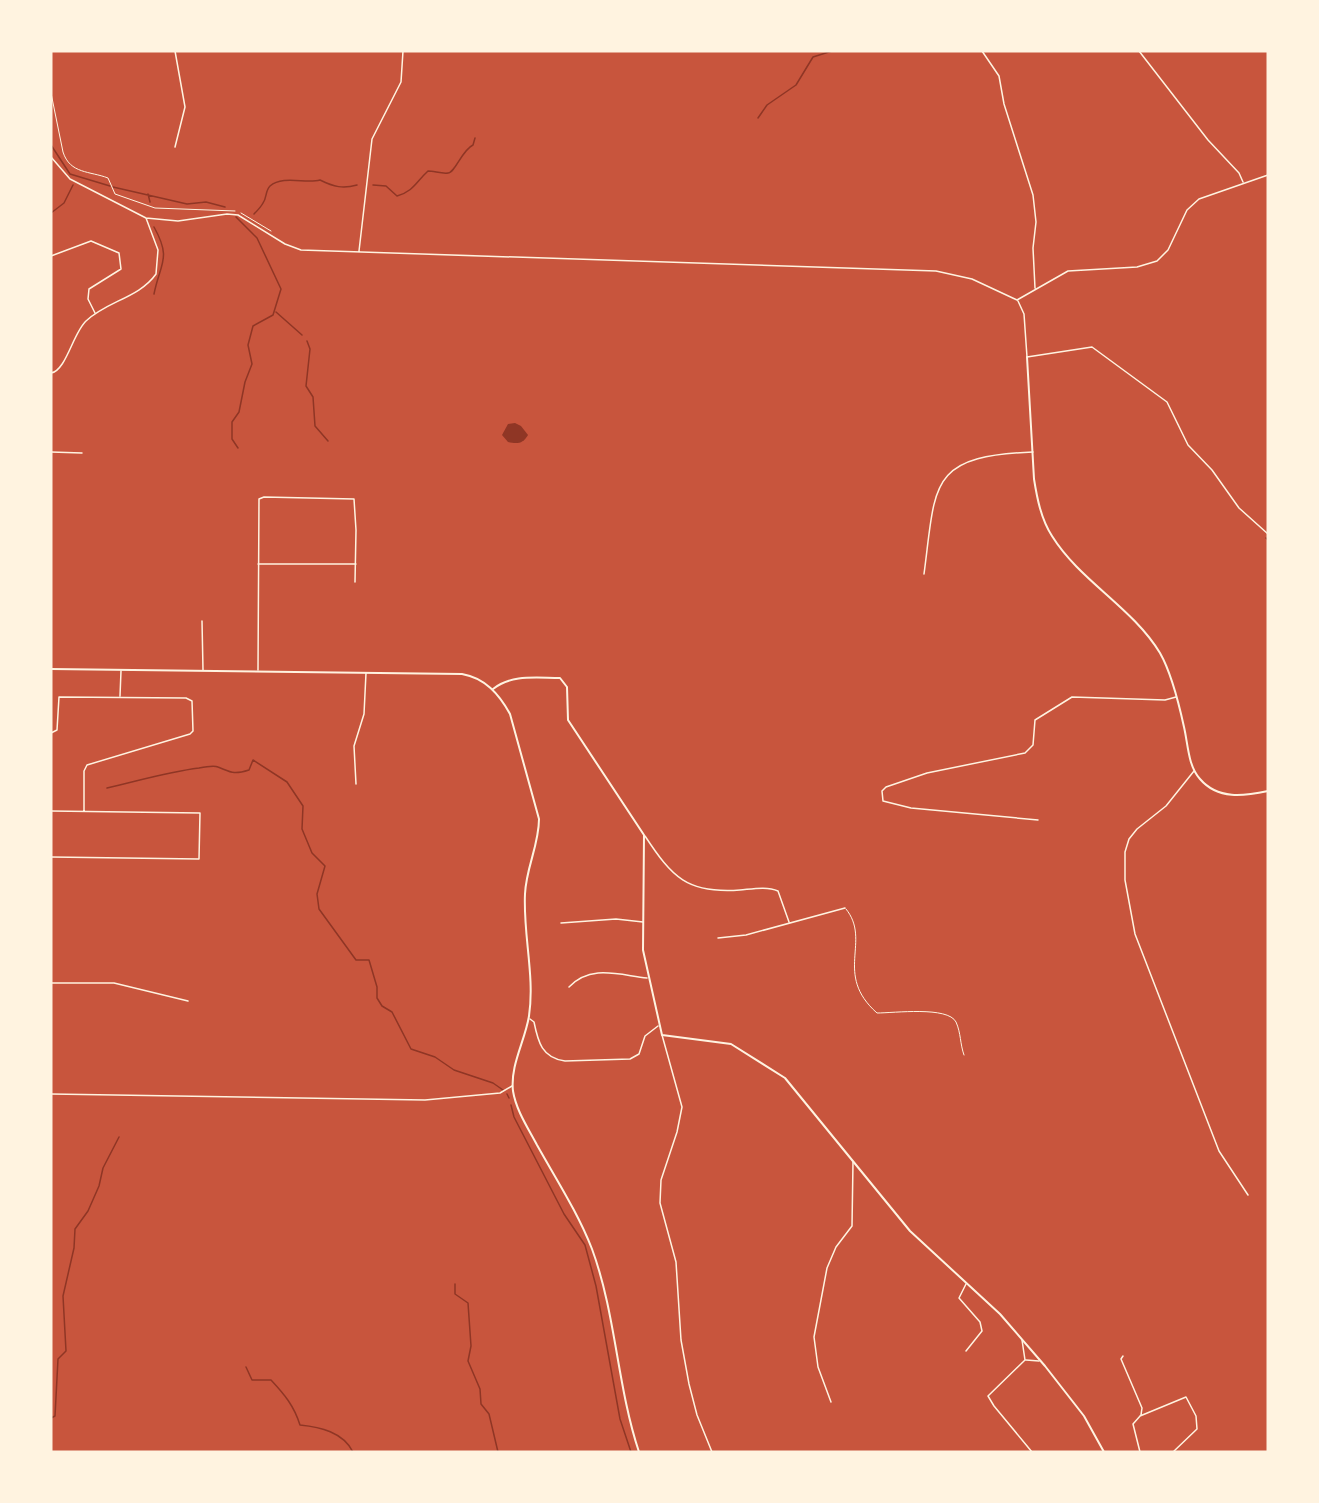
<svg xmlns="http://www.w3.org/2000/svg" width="1319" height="1503" viewBox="0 0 1319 1503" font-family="'Archivo Narrow',sans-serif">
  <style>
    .water { fill: #8f3625 }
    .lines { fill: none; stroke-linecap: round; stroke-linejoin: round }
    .stream { stroke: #8f3625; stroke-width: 1.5 }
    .path { stroke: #fff3e0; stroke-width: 1 }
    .service { stroke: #fff3e0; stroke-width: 1 }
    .minor { stroke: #fff3e0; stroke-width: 1.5 }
    .tertiary { stroke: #fff3e0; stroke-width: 2 }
  </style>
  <rect width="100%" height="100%" fill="#c8553d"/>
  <!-- water -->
  <path class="water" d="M515,423l6,3 7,9c-5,9 -11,9 -20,7l-6,-7 6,-11z"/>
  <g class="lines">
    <!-- stream -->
    <path class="stream" d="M758,118l9,-13 29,-20 17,-28 19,-6
      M51,145l19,29 40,12
      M373,185l13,1 11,10c17,-5 19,-14 31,-25 6,0 14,3 20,2 7,0 14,-23 25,-28l2,-7
      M113,187l74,17 19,-2 19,5
      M148,194l2,8
      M51,213l13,-10 9,-18
      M254,214c3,-3 7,-7 9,-11 4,-5 2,-12 7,-17 13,-11 36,-2 50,-6 14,7 23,9 37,5
      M236,217l21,21 24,51 -8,26 -20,11 -5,19 4,19 -7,18 -6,30 -7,10v17l6,9
      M154,294c6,-31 18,-35 0,-67
      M276,312l26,23
      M307,341l3,8 -4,37 7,11 2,29 13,15
      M1266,538l2,2
      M107,788c31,-7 60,-16 92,-20 5,-1 15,-3 19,-1 13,5 15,8 31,3l4,-10 34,22 16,24 -1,23 10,24 13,13 -8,28 2,15 37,51h13l8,27v11l5,8 10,6 19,37 24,8 19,13 39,13 10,7
      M507,1094l2,4
      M511,1105l3,12 50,97 21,31 11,41 24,133 11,33
      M455,1284v10l13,9 3,43 -3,15 12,28 1,15 8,10 9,38
      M246,1367l6,13h19c14,15 23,26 29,45 20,2 43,7 53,27
      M51,1418l4,-2 3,-57 8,-8 -3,-55 11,-48 1,-19 13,-18 11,-25 4,-18 16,-31"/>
    <!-- path -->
    <path class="path" d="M51,93l12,59c7,22 27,19 45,26l7,16 40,14 80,3
      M241,213l30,18"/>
    <!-- service -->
    <path class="service" d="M846,909c26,32 -13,65 31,104 17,0 71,-7 79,9 5,11 4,22 8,33"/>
    <!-- minor -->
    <path class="minor" d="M175,51l10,56 -10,40
      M982,51l17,25 5,28 29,91 3,27 -3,26 2,40
      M1139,51l69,89 31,33 4,9
      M51,157l19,22 76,39 32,3 49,-7 11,1 47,29 16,6 635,21 36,8 45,21 51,-29 69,-4 20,-6 11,-11 19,-40 12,-11 69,-24
      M359,251l13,-112 29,-57 2,-31
      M51,256l40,-15 28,12 2,16 -32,20 -1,10 7,14
      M1018,301l6,13 3,43 65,-10 75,55 21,43 24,25 27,38 29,26
      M51,373c15,-2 22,-40 35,-52 21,-20 53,-23 70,-47l2,-24 -12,-32
      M51,452l31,1
      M258,564h98
      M924,574c12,-90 4,-118 109,-122
      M202,621l1,49
      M258,670l1,-171 5,-2 90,2 2,31 -1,52
      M120,696l1,-25
      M51,733l6,-3 2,-33 127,1 6,3 1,30 -3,3 -103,31 -3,6v40
      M1194,771l-28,35 -29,23 -8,10 -4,13v28l10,54 84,217 29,44
      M356,784l-2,-38 10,-32 2,-41
      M51,811l149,2 -1,46 -148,-2
      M1038,820l-127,-12 -28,-7 -1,-10 4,-4 41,-14 98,-20 8,-8 2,-25 37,-23 93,3 11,-3
      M645,836c27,41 42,58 95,54 12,-1 27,-4 38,1l11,31
      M561,923l55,-4 27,3
      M718,938l28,-3 99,-27
      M51,983h63l74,18
      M569,987c22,-23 50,-12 78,-9
      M530,1019l4,3c4,20 8,36 31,39l65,-2 9,-5 6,-18 13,-10
      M662,1035l20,72 -5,25 -16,48 -1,23 16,59 5,78 8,44 8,31 15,37
      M51,1094l374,6 75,-7 12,-7
      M1022,1340l3,20 -37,36 6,10 38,46
      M966,1351l16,-20 -2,-9 -21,-24 7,-14
      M1123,1356l-2,3 21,49 -1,7 -8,9 7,28
      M1026,1360l13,1
      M831,1402l-13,-35 -4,-30 13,-69 9,-21 16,-21 1,-64
      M1140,1416l46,-19 10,19 1,13 -24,23"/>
    <!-- tertiary -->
    <path class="tertiary" d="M1027,357l7,122c3,19 7,40 18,57 28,45 80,71 108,117 12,21 19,51 24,74 4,17 4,39 16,52 18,21 44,17 68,12
      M51,669l411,5c23,4 37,20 48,40l29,105c0,26 -13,49 -14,75 -2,41 10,82 4,122 -4,25 -19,49 -16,75 3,19 15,37 24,54 19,34 41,68 55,104 24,65 25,137 47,203
      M493,689c19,-15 43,-11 67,-11l7,9 1,33 76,115 -1,115 19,85 69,9 54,34 125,153 90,83 45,52 39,50 20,36"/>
  </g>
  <!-- border -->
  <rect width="1319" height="1503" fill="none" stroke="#fff3e0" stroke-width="105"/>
</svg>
